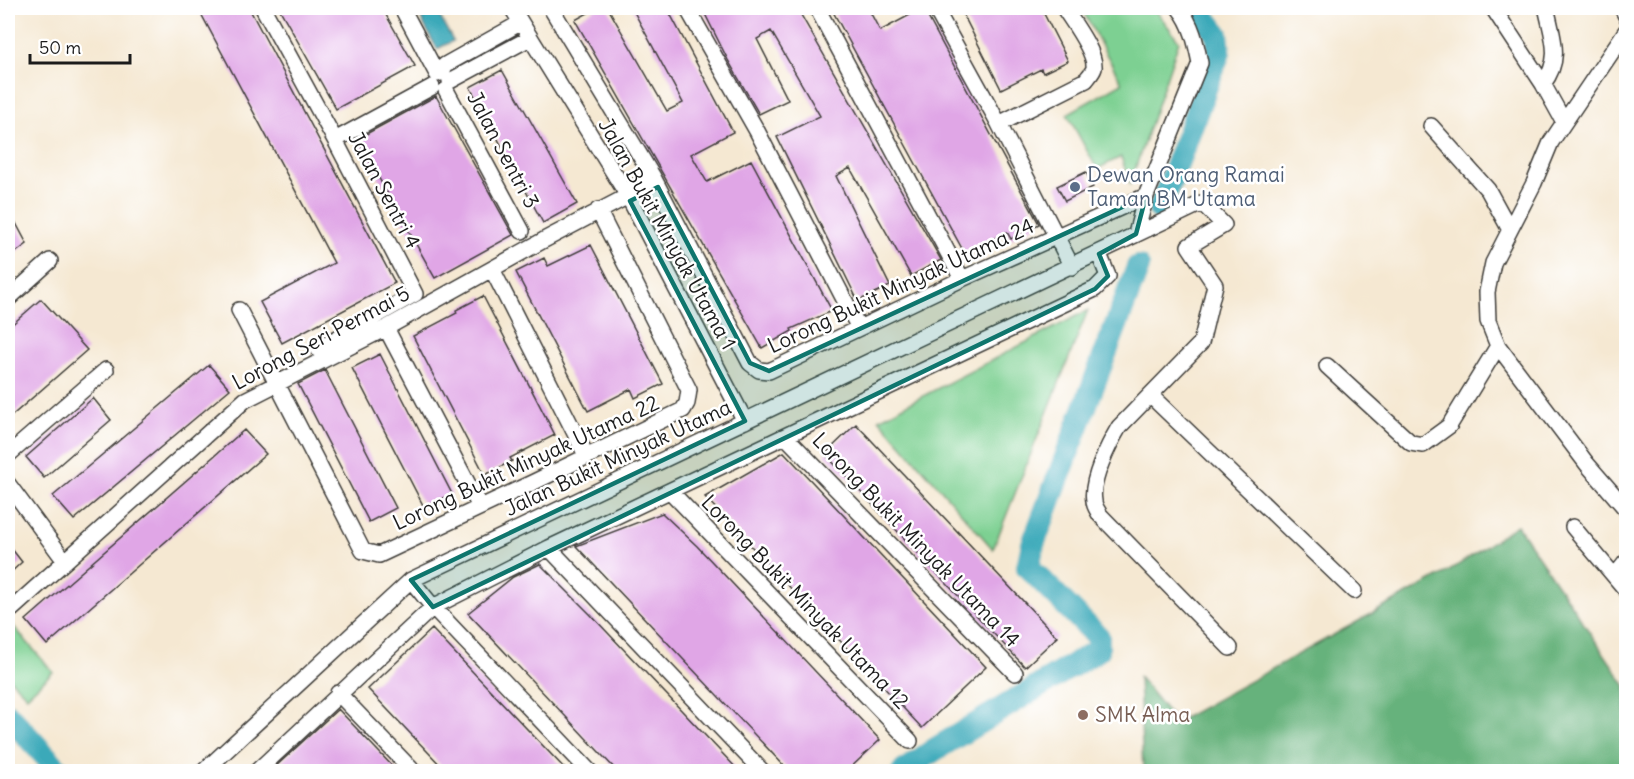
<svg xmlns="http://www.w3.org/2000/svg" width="1634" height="779" viewBox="0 0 1634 779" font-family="Delius,sans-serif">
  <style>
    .green { fill: #7dd092; stroke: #4c7657; stroke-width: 1.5 }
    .forest { fill: #66b27c; stroke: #41674c; stroke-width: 1.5 }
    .water { fill: #3ba9b9; stroke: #2c626a; stroke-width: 1.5 }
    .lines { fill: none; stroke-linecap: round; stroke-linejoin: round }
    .river { stroke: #3ba9b9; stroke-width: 24 }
    .building { fill: #e0a6e6 }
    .street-casing { stroke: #3d3b37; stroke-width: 18 }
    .street { stroke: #fff; stroke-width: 15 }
    .marked { fill: #0f766e; fill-opacity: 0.2; stroke: #0f766e; stroke-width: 4.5; stroke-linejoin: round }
    .service-dot { fill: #5c6f8a; stroke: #fff; stroke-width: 2 }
    .education-dot { fill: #8d6e63; stroke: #fff; stroke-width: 2 }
    .labels { text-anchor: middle; stroke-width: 5; stroke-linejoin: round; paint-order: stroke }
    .street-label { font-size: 21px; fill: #1c1c1c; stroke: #fff }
    .service-label { font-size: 21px; fill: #4e5e75; stroke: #fff; text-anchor: start }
    .education-label { font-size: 21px; fill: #785e54; stroke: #fff; text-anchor: start }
  </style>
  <rect width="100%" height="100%" fill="#fff"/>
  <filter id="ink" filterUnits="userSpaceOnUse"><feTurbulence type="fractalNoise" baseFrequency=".0167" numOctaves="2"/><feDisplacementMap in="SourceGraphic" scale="12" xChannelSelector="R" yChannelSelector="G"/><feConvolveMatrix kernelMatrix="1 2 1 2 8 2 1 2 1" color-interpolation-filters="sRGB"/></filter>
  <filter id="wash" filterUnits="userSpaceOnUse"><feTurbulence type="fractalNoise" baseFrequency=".008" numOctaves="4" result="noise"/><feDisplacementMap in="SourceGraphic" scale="24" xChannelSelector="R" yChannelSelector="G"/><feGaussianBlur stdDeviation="1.35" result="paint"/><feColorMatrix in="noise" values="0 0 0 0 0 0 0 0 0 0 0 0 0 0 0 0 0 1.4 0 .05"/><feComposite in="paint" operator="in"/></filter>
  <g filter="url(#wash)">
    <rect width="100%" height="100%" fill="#f5e8d2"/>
    <!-- green -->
    <path class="green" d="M1081,8h73l25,33 -49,143 -9,-27 -24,12 -30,-55 55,-31z
      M1088,310l-95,239 -114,-130z
      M8,620l45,52 -26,24 -19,-19z"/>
    <!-- forest -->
    <path class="forest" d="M1517,525l109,161v85h-483l-4,-94 37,45 273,-151z"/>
    <!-- water -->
    <path class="water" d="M437,11l16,30 -16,8 -16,-30z"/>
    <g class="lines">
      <!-- river -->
      <path class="river" d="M1160,209l59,-157 -2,-18 -20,-26
        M8,715l52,57
        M903,772l31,-22 164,-100v-13l-70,-70 5,-23 105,-277"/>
    </g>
    <g id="blocks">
      <!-- building -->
      <path class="building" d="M198,8h51l146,275 -113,60 -22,-41 74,-39z
        M279,8h103l33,58 -79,43z
        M597,8h11l59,103 16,-8 -51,-95h35l66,124 -42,22 16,28 44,-22 81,151 -41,18 1,2 -30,17 -187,-328z
        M702,8h95l144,252 -30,16 -61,-108 -14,8 54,110 -32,15 -81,-164 43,-21 -49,-85 -14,8 31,61 -29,14 -31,-54z
        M831,8h37l12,23 43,-23 116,216 -28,15 -4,-7 -42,22z
        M960,8h81l27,53 -25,12 -2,-4 -40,20z
        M502,70l75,134 -34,19 -73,-136z
        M436,96l77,139 -78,43 -78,-139z
        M1086,172l7,15 -28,14 -8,-15z
        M8,208l19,36 -19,14z
        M591,245l72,139 -28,14 -4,-9 -43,22 -72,-139 28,-14 4,8z
        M483,296l72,139 -45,23 2,3 -27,14 -72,-139 44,-23 -1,-3z
        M41,299l46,51 -79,69v-91z
        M380,354l72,140 -28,13 -72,-139z
        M209,365l21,24 -156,131 -21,-24z
        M325,370l71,138 -27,14 -71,-138z
        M93,398l18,22 -67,58 -18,-21z
        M856,424l201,213 -32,30 -200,-213z
        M244,430l22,24 -219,191 -21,-25z
        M784,452l202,215 -64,61 -217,-231z
        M662,513l35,33 183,194 -33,31h-58l-213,-225z
        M8,544l14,18 -14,13z
        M540,564l50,50 149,157h-122l-149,-158 45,-36z
        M432,629l58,61 77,81h-121l-78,-82z
        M338,709l59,62h-121l-3,-2z"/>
    </g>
  </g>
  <g filter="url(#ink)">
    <use href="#blocks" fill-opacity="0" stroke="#3d3b37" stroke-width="1.5"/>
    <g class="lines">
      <!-- street casing -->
      <g class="street-casing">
        <path id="street" d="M263,8l72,132 80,154 -97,55
          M402,8l35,66
          M512,8l116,188 117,225
          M551,8l102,169 97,186 9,7 10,1 193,-92 184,-83
          M687,8l70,123 102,197
          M817,8l145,271
          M935,8l64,116 73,143
          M1493,8l50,76 21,38
          M1622,8l4,8
          M442,73l3,-8 75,-42
          M450,81l80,-43
          M1543,84c19,-25 10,-45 4,-73
          M446,90l76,141
          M999,124l87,-44c3,-4 7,-8 8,-12 2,-16 -22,-47 -30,-60
          M1431,126l57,64 22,40
          M335,140l97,-53
          M625,192l28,-15
          M630,201l28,-14
          M1136,234l10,-38 54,-133c-4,-20 -8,-39 -21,-55
          M492,269l95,188
          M8,299l42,-38
          M239,310l124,241 16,4 155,-73 149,-72 4,-7 2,-13 -91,-180
          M386,328l94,179
          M1498,346l89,118 39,45
          M1327,366l84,77 12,2 26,-19 49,-80 -10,-25 -1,-29 6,-29 41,-80 17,-41 75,-111
          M1151,396l203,195
          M786,437l229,236
          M8,455l98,-85
          M8,484l57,77
          M670,491l240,250
          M1573,527l53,63
          M549,548l214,224
          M1615,576l11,-14
          M411,580l22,27 157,165
          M12,609l233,-209 141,-72 158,-88 84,-44
          M338,693l76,79
          M203,772l208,-192 791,-377 22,22 -35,21 26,39 -14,58 -82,84c-10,17 -29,54 -25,74 0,5 4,10 6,14l130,133
          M256,772l177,-165 116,-59 546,-259 13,-13 -9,-22"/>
      </g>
      <!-- street -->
      <use href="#street" class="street"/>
    </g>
  </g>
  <!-- marked area -->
  <path class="marked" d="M658,187l92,176 19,8 377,-175 -10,38 -37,20 9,22 -13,13 -662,318 -22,-27 334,-159 -115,-220z"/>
  <!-- markers -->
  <circle class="service-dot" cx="1075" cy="187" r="6"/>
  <circle class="education-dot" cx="1083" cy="715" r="6"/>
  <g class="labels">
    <!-- street labels -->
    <g class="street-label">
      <text transform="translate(503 150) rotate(62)" y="7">Jalan Sentri 3</text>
      <text transform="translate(384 190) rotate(62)" y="7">Jalan Sentri 4</text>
      <text transform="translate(667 234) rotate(61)" y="7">Jalan Bukit Minyak Utama 1</text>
      <text transform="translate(901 286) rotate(-25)" y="7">Lorong Bukit Minyak Utama 24</text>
      <text transform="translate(321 338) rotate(-28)" y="7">Lorong Seri Permai 5</text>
      <text transform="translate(618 458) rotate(-25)" y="7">Jalan Bukit Minyak Utama</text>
      <text transform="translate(526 463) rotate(-25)" y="7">Lorong Bukit Minyak Utama 22</text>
      <text transform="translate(916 540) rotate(46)" y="7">Lorong Bukit Minyak Utama 14</text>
      <text transform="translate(805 602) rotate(46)" y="7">Lorong Bukit Minyak Utama 12</text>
    </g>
    <!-- service labels -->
    <g class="service-label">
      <text x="1087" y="182">Dewan Orang Ramai<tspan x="1087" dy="24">Taman BM Utama</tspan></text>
    </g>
    <!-- education labels -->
    <g class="education-label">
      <text x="1095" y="722">SMK Alma</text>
    </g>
  </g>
  <!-- margin -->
  <rect width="1634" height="779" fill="none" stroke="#fff" stroke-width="30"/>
  <!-- scale -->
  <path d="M30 54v9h100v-9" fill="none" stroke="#1c1c1c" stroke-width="3"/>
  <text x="39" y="54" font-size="18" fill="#1c1c1c" stroke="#ffffff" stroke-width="4.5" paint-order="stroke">50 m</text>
</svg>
